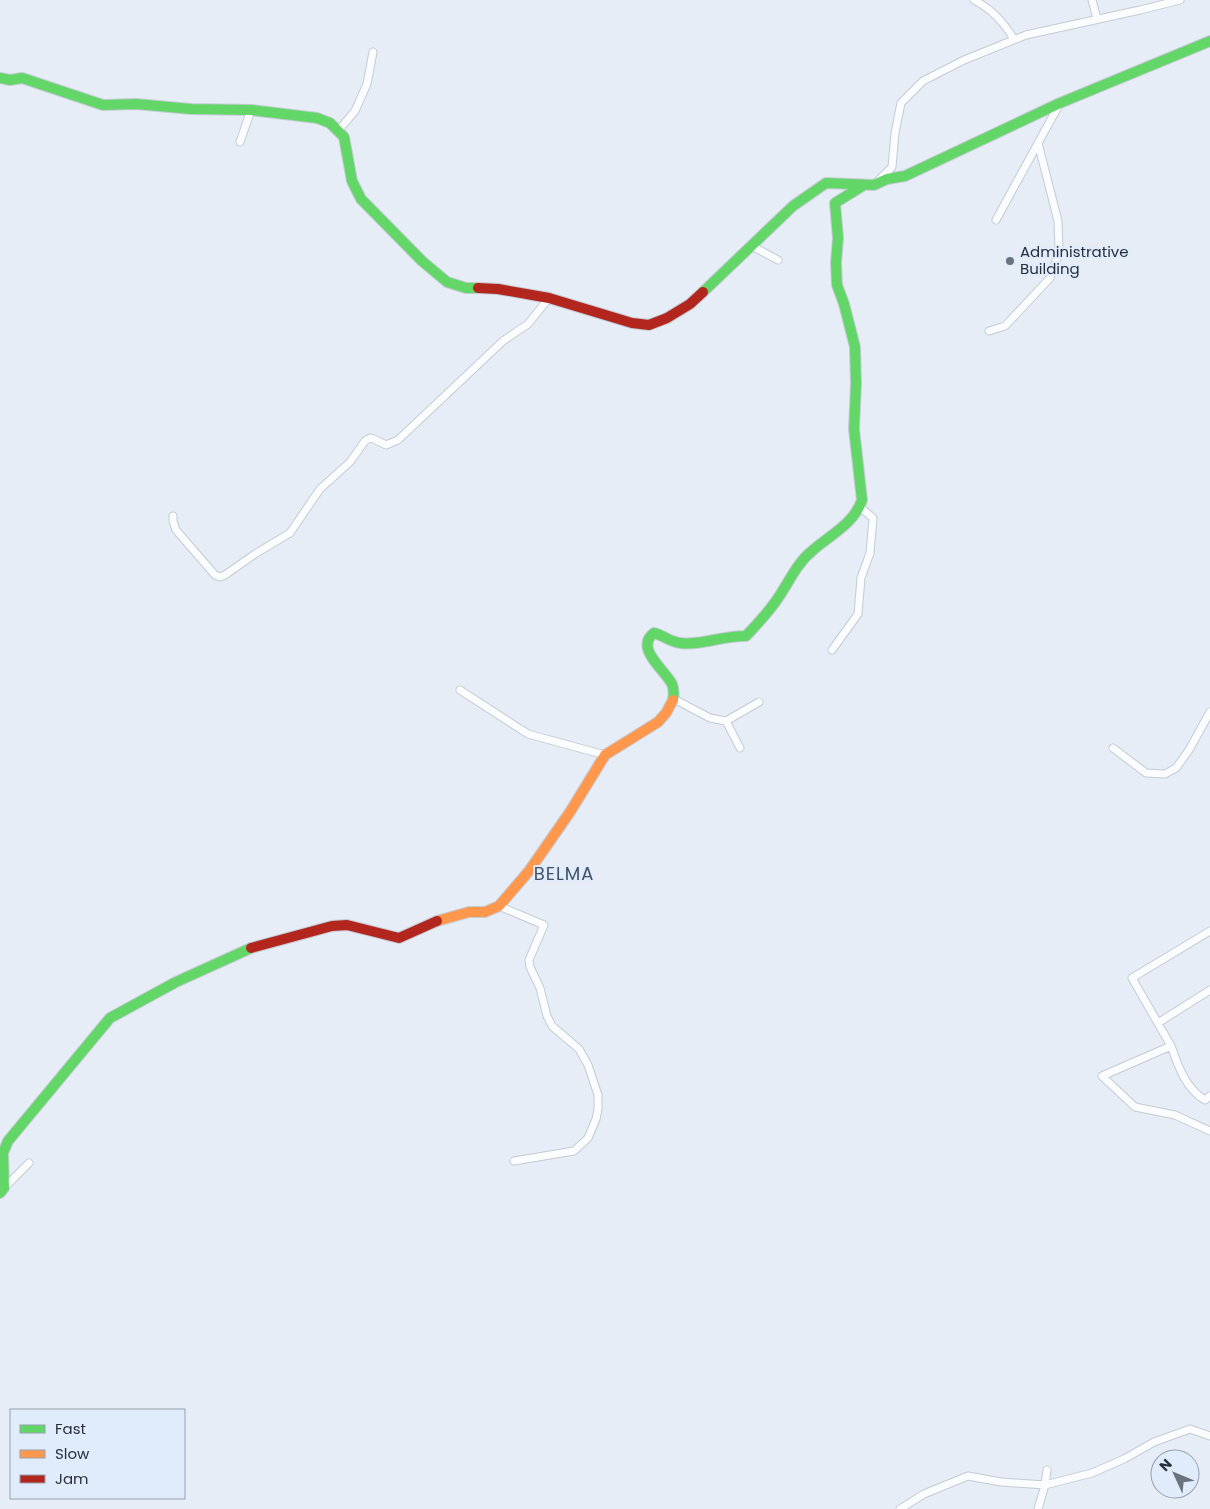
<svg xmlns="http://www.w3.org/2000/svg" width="1210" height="1509" viewBox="0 0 1210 1509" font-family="Poppins,sans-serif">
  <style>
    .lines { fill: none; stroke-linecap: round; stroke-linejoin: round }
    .street-casing { stroke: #c4cbd4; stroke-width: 9 }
    .fast-casing { stroke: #c4cbd4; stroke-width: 12 }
    .slow-casing { stroke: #c4cbd4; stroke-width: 12 }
    .jam-casing { stroke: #c4cbd4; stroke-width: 12 }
    .street { stroke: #fbfcfe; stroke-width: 7 }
    .fast { stroke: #63d668; stroke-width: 10 }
    .slow { stroke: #ff974d; stroke-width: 10 }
    .jam { stroke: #b3261e; stroke-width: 10 }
    .poi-dot { fill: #6a727b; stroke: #e0ecfc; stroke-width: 2 }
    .labels { text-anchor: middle; stroke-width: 4; stroke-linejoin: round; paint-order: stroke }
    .poi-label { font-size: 15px; fill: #272f39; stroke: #e0ecfc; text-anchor: start }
    .quarter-label { font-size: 18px; letter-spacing: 1px; fill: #415268; stroke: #e0ecfc }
  </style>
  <rect width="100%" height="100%" fill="#e6edf6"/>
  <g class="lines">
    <!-- street casing -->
    <g class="street-casing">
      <path id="street" d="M974,0c19,10 29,22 40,39
        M1092,0l5,19
        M338,131l17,-20 12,-27 6,-32
        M240,142l11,-32
        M879,180l13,-13 3,-34 6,-30 22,-22 41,-21 62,-25 114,-25 40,-10
        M996,220l64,-117
        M750,245l28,15
        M989,331l16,-5 45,-48 9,-26 -1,-31 -20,-78
        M173,516v5l3,9 39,45 5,2 5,-2 30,-21 35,-21 30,-44 30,-27 15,-21 5,-3 4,1 12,6 12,-5 105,-99 25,-17 21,-26
        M832,650l26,-36 3,-36 9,-25 3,-35 -12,-10
        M460,690l68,44 77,21
        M674,699l36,19 16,3 33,-19
        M726,721l14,27
        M1113,748l33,25 19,1 11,-6 13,-18 21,-38
        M499,906l45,19 -15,35 1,7 10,21 7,28 5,10 27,23 9,16 10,30v14l-2,10 -8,19 -14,13 -60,10
        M1210,931l-78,47 39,68 -69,30 33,31 40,8 35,16
        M1158,1023l52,-33
        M1171,1046c7,20 15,43 34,54l5,-4
        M4,1188l25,-25
        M900,1509l24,-15 44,-18 33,6 44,3 47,-12 32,-14 30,-17 36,-13 20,7
        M1038,1509l7,-24 2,-15"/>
    </g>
    <!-- fast casing -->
    <g class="fast-casing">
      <path id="fast" d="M0,78l10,2 12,-2 81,27 33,-1 55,5 60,1 66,8 13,5 14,14 8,44 9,18 61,62 25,21 19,6h12
        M703,292l90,-86 33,-23 48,2 13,-6 18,-3 155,-73 150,-62
        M673,700c1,-6 1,-11 -1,-16 -7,-14 -38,-36 -18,-51 9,2 16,9 26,10 22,3 44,-8 66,-7 11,-12 23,-24 32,-38 11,-16 19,-35 34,-47 18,-16 42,-27 50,-51l-8,-71 2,-45 -1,-37 -11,-43 -7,-19 -1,-22 2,-25 -3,-35 29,-18
        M0,1193l4,-5 -1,-35 5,-12 102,-123 66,-36 75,-34"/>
    </g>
    <!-- slow casing -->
    <g class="slow-casing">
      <path id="slow" d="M437,921l32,-9h16l14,-6 30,-35 41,-59 35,-57 53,-33 8,-9 7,-13"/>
    </g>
    <!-- jam casing -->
    <g class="jam-casing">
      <path id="jam" d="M478,288l20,1 51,9 83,25 17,2 18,-7 23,-14 13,-12
        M251,948l81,-22 15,-1 52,13 38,-17"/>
    </g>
    <!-- street -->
    <use href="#street" class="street"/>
    <!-- fast -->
    <use href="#fast" class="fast"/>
    <!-- slow -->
    <use href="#slow" class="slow"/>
    <!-- jam -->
    <use href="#jam" class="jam"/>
  </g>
  <!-- markers -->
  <circle class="poi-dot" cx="1010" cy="261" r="5"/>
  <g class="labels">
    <!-- poi labels -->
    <g class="poi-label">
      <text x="1020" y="257">Administrative<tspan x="1020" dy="17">Building</tspan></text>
    </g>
    <!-- quarter labels -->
    <g class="quarter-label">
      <text x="564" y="880">BELMA</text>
    </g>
  </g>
  <!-- legend -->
  <rect x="10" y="1409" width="175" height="90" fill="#e0ecfc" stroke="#96a0ae"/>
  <rect x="20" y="1425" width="25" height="8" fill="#63d668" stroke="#96a0ae"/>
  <text x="55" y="1434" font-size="15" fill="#272f39">Fast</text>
  <rect x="20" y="1450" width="25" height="8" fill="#ff974d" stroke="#96a0ae"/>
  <text x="55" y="1459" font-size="15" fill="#272f39">Slow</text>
  <rect x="20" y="1475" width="25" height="8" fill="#b3261e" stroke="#96a0ae"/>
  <text x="55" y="1484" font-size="15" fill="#272f39">Jam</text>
  <!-- north arrow -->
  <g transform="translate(1175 1474) rotate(314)"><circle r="24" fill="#e0ecfc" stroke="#96a0ae"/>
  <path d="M0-4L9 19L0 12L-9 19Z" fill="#6a727b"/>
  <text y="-8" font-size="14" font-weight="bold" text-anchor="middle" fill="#272f39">N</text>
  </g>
</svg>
